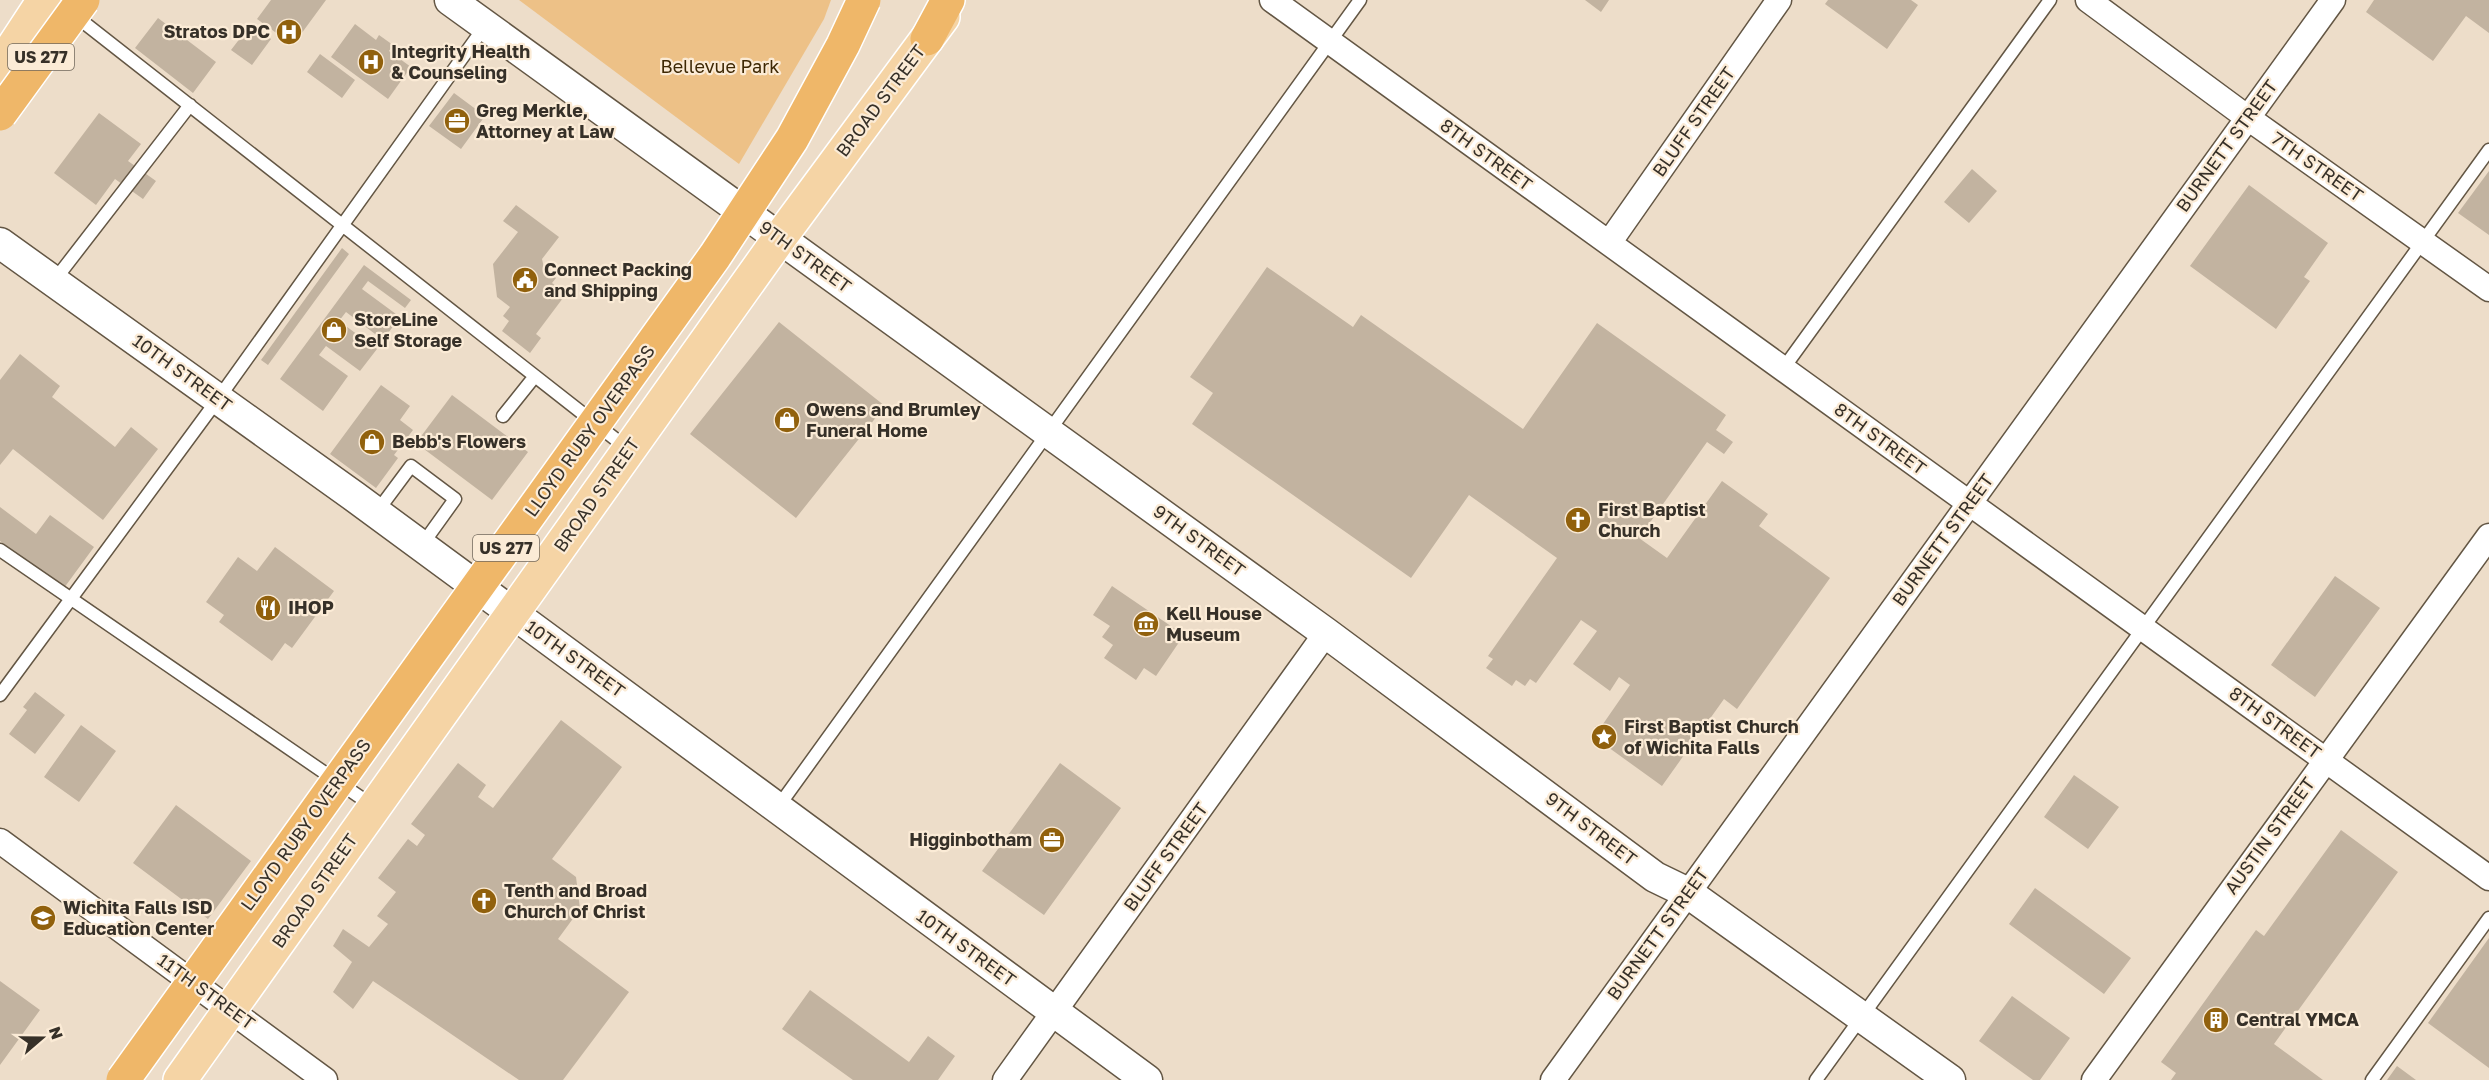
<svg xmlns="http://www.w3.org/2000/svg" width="2489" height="1080" viewBox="0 0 2489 1080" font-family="'Golos Text',sans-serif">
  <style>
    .green { fill: #edc187 }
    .building { fill: #c2b3a0 }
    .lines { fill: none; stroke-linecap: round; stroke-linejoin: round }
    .service-casing { stroke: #635644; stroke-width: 15 }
    .minor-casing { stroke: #635644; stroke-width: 27 }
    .tertiary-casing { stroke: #635644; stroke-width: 33 }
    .primary-casing { stroke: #fff; stroke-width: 36 }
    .motorway-casing { stroke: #fff; stroke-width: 36 }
    .service { stroke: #fff; stroke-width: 12 }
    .minor { stroke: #fff; stroke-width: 24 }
    .tertiary { stroke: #fff; stroke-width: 30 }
    .primary { stroke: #f5d4a5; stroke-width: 33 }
    .motorway { stroke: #efb769; stroke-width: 33 }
    .motorway-bridge-casing { stroke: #fff; stroke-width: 36; stroke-linecap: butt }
    .motorway-bridge { stroke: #efb769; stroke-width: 33 }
    .labels { text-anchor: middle; stroke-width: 4.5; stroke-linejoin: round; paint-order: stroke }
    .shield { fill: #fbebd6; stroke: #71685c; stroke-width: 1.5 }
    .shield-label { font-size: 16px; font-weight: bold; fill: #363028 }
    .poi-label { font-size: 18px; font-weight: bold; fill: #363028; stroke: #fbebd6; text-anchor: start }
    .park-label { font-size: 18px; fill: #3e2804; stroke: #fbebd6 }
    .street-label { font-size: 18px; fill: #363028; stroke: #fbebd6 }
  </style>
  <rect width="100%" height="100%" fill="#edddc9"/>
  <!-- green -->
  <path class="green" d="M519,0h312l-7,19 -85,145z"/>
  <!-- building -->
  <path class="building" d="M271,0h55l-33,45 -36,-26z
    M1585,0h24l-8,12z
    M1828,0h83l7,5 -31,44 -62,-45z
    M2374,0h115v33l-23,-17 -33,45 -67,-49z
    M158,18l58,44 -23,31 -58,-45z
    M251,24l20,15 -19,26 -21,-15z
    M355,24l21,16 3,-5 14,10 -4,6 22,16 -23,32 -57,-42z
    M320,54l35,26 -13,18 -35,-26z
    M454,93l31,23 -24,33 -32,-23z
    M99,113l42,31 -13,17 28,20 -13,18 -28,-20 -19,26 -42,-32z
    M1972,169l25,22 -28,32 -25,-21z
    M2489,171v64l-31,-22z
    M2249,185l79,58 -24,34 6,4 -34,48 -86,-63z
    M516,205l43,32 -17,22 2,9 12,10 -4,5 14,11 -30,40 5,4 -11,15 -28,-22 7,-10 -6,-5 7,-9 -13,-10 -4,-33 25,-32 -15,-11z
    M342,248l7,6 -81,111 -7,-5z
    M364,265l47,35 -6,8 -37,-27 -6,8 38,28 -17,23 -37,-28 -7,9 38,28 -17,22 -34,-25 -7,9 29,21 -25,35 -43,-32z
    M1267,267l86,60 8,-12 162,114 74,-106 129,92 -10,15 17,12 -9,12 -17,-12 -68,96 28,20 55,-77 46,33 -9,12 71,52 -93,131 -13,-10 -62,87 -68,-49 36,-52 -11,-8 -9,14 -37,-27 24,-33 -16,-11 -45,63 -6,-4 -5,7 -9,-6 -4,6 -26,-18 7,-9 -5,-3 69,-98 -88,-63 -58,83 -219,-154 21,-31 -23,-16z
    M779,322l106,84 -89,112 -106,-84z
    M20,354l40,32 -8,11 63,50 16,-20 27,22 -55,71 -90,-71 -13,16v-85z
    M381,385l29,21 -10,14 13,10 -19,25 4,3 -22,30 -46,-34z
    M452,395l76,57 -36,48 -76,-57z
    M0,507l36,27 14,-19 44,32 -30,41 -64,-47z
    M275,547l59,44 -42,57 -7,-5 -13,18 -53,-39 5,-7 -18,-13 32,-45 19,14z
    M2335,576l45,32 -65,89 -44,-32z
    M1112,586l72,49 -28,41 -12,-8 -8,12 -32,-22 9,-13 -11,-8 8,-11 -17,-11z
    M35,692l30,23 -30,39 -26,-20 18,-24 -4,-3z
    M561,720l61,47 -70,92 24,18 4,32 -22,30 71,53 -66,88h-44l-146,-99 -20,28 -20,-17 19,-30 -19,-16 10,-17 26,18 19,-23 -11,-8 19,-24 -18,-14 30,-39 9,7 8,-11 -14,-11 47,-61 28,22 -8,12 15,11z
    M81,725l35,26 -37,51 -35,-25z
    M1060,763l61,45 -77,107 -62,-44z
    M2074,775l45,32 -31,42 -44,-32z
    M176,805l75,56 -43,58 -75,-56z
    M2341,830l57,42 -124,172 49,36h-152l5,-7 -15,-11 95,-132 8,6z
    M2035,888l96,70 -27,36 -95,-70z
    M2489,938v130l-61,-45z
    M0,981l40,29 -40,55z
    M810,990l99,72 19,-26 27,20 -17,24h-85l-71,-51z
    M2012,996l58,42 -30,42h-7l-54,-39z
    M2397,1066l19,14h-29z"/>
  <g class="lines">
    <!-- service casing -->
    <g class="service-casing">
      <path id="service" d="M73,14l555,435
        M54,281l136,-176
        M1783,369l267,-369
        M503,416l32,-40
        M376,513l35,-47 44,33 -33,46
        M0,550l373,256
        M0,695l218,-296 267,-373
        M778,807l582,-807
        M1816,1080l673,-930
        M2372,1080l117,-162"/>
    </g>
    <!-- minor casing -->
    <g class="minor-casing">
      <path id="minor" d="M1272,0l1217,878
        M2088,0l160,118 241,171
        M1609,243l170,-243
        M0,841l325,239
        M1005,1080l321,-447
        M1553,1080l780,-1080
        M2094,1080l395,-544"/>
    </g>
    <!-- tertiary casing -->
    <g class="tertiary-casing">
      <path id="tertiary" d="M450,0l876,633 329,244 33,16 262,187
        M0,243l355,254 792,583"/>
    </g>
    <!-- primary casing -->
    <g class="primary-casing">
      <path id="primary" d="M0,67l44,-67
        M180,1080l599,-841 164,-222"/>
    </g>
    <!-- motorway casing -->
    <g class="motorway-casing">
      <path id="motorway" d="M927,39l21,-39"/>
    </g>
    <!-- service -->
    <use href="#service" class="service"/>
    <!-- minor -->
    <use href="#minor" class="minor"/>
    <!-- tertiary -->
    <use href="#tertiary" class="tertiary"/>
    <!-- primary -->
    <use href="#primary" class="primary"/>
    <!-- motorway -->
    <use href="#motorway" class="motorway"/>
    <!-- motorway-bridge casing -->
    <g class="motorway-bridge-casing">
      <path id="motorway-bridge" d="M0,114l83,-114
        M123,1080l592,-824 77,-117 51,-94 21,-45"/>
    </g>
    <!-- motorway-bridge -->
    <use href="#motorway-bridge" class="motorway-bridge"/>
  </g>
  <!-- icons -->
  <defs>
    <g id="hospital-disc" transform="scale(1.35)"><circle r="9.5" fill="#91610d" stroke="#fbebd6"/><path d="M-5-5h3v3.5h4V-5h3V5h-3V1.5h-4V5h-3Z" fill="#fff"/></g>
    <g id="office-disc" transform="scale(1.35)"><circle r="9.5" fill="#91610d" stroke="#fbebd6"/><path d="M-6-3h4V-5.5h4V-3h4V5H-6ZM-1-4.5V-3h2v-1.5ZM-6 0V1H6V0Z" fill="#fff"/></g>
    <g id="civic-disc" transform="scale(1.35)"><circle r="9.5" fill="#91610d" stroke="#fbebd6"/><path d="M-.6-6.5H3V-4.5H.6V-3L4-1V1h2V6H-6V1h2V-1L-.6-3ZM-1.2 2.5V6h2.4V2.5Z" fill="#fff"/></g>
    <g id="shop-disc" transform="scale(1.35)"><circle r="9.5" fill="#91610d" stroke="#fbebd6"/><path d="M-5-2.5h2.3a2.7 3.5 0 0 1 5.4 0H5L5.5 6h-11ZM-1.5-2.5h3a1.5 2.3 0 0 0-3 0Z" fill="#fff"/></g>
    <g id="church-disc" transform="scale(1.35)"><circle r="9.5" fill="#91610d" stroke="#fbebd6"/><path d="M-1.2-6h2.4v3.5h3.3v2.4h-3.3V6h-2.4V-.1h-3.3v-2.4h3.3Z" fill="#fff"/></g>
    <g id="restaurant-disc" transform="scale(1.35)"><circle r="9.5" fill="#91610d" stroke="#fbebd6"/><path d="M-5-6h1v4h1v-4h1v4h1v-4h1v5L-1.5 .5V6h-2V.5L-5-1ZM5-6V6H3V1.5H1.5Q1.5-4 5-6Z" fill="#fff"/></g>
    <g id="museum-disc" transform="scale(1.35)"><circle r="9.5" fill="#91610d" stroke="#fbebd6"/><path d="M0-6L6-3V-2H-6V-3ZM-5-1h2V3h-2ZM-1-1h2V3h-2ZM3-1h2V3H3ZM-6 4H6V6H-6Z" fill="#fff"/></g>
    <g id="sight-disc" transform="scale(1.35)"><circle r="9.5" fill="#91610d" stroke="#fbebd6"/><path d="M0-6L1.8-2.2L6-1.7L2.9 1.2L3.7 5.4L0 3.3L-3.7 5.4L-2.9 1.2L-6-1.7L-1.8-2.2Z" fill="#fff"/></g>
    <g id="school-disc" transform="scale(1.35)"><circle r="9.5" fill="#91610d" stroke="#fbebd6"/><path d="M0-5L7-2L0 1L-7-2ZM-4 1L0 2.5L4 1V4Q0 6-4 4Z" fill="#fff"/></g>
    <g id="building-disc" transform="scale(1.35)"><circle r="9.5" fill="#91610d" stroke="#fbebd6"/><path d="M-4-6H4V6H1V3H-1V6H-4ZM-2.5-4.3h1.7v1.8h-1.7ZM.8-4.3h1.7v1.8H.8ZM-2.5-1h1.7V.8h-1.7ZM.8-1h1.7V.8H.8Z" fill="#fff"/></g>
  </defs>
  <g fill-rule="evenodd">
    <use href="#hospital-disc" x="289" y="32"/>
    <use href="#hospital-disc" x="371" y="62"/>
    <use href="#office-disc" x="457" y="121"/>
    <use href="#civic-disc" x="525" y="280"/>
    <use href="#shop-disc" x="334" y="330"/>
    <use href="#shop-disc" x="787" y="420"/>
    <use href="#shop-disc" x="372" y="442"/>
    <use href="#church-disc" x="1578" y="520"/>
    <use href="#restaurant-disc" x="268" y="608"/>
    <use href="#museum-disc" x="1146" y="624"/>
    <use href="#sight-disc" x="1604" y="737"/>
    <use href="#office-disc" x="1052" y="840"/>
    <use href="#church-disc" x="484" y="901"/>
    <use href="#school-disc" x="43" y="918"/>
    <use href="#building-disc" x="2216" y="1020"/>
  </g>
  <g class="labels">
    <!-- shield labels -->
    <g class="shield">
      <rect x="8" y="44" width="66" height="26" rx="4.5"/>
      <rect x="473" y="535" width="66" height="26" rx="4.5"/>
    </g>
    <g class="shield-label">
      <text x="41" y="63">US 277</text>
      <text x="506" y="554">US 277</text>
    </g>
    <!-- poi labels -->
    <g class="poi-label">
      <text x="270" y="38" text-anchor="end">Stratos DPC</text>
      <text x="391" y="58">Integrity Health<tspan x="391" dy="21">&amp; Counseling</tspan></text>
      <text x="476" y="117">Greg Merkle,<tspan x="476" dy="21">Attorney at Law</tspan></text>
      <text x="544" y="276">Connect Packing<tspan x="544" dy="21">and Shipping</tspan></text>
      <text x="354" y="326">StoreLine<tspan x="354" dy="21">Self Storage</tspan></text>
      <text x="806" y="416">Owens and Brumley<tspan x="806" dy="21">Funeral Home</tspan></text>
      <text x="392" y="448">Bebb's Flowers</text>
      <text x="1598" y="516">First Baptist<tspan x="1598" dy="21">Church</tspan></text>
      <text x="288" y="614">IHOP</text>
      <text x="1166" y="620">Kell House<tspan x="1166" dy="21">Museum</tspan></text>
      <text x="1624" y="733">First Baptist Church<tspan x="1624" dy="21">of Wichita Falls</tspan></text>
      <text x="1032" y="846" text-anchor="end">Higginbotham</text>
      <text x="504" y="897">Tenth and Broad<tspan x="504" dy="21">Church of Christ</tspan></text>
      <text x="63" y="914">Wichita Falls ISD<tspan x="63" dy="21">Education Center</tspan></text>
      <text x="2236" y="1026">Central YMCA</text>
    </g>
    <!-- park labels -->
    <g class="park-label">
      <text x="720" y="73">Bellevue Park</text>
    </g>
    <!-- street labels -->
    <g class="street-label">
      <text transform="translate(881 101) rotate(-53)" y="6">BROAD STREET</text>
      <text transform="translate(1694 122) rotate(-55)" y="6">BLUFF STREET</text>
      <text transform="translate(2227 146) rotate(-54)" y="6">BURNETT STREET</text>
      <text transform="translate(1486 155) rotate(36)" y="6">8TH STREET</text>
      <text transform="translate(2317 167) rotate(35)" y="6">7TH STREET</text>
      <text transform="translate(805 257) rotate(36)" y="6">9TH STREET</text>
      <text transform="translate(182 373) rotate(36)" y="6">10TH STREET</text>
      <text transform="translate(590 431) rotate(-54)" y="6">LLOYD RUBY OVERPASS</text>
      <text transform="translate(1880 439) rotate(36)" y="6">8TH STREET</text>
      <text transform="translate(597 495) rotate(-55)" y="6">BROAD STREET</text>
      <text transform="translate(1943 540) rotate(-54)" y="6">BURNETT STREET</text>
      <text transform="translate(1199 541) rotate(36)" y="6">9TH STREET</text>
      <text transform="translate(575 659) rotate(36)" y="6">10TH STREET</text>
      <text transform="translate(2275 723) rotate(36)" y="6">8TH STREET</text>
      <text transform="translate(306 825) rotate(-54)" y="6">LLOYD RUBY OVERPASS</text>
      <text transform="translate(1591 829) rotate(37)" y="6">9TH STREET</text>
      <text transform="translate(2270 836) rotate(-54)" y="6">AUSTIN STREET</text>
      <text transform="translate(1166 857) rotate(-54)" y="6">BLUFF STREET</text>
      <text transform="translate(315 891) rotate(-55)" y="6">BROAD STREET</text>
      <text transform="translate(1658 934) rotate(-54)" y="6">BURNETT STREET</text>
      <text transform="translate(966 948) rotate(36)" y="6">10TH STREET</text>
      <text transform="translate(206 992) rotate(36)" y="6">11TH STREET</text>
    </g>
  </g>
  <!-- north arrow -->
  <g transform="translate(42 1038) rotate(70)" stroke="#fbebd6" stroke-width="4.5" paint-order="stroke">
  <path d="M0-4.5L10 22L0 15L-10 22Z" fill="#363028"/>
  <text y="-9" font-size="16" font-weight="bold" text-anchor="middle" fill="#363028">N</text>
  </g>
</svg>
